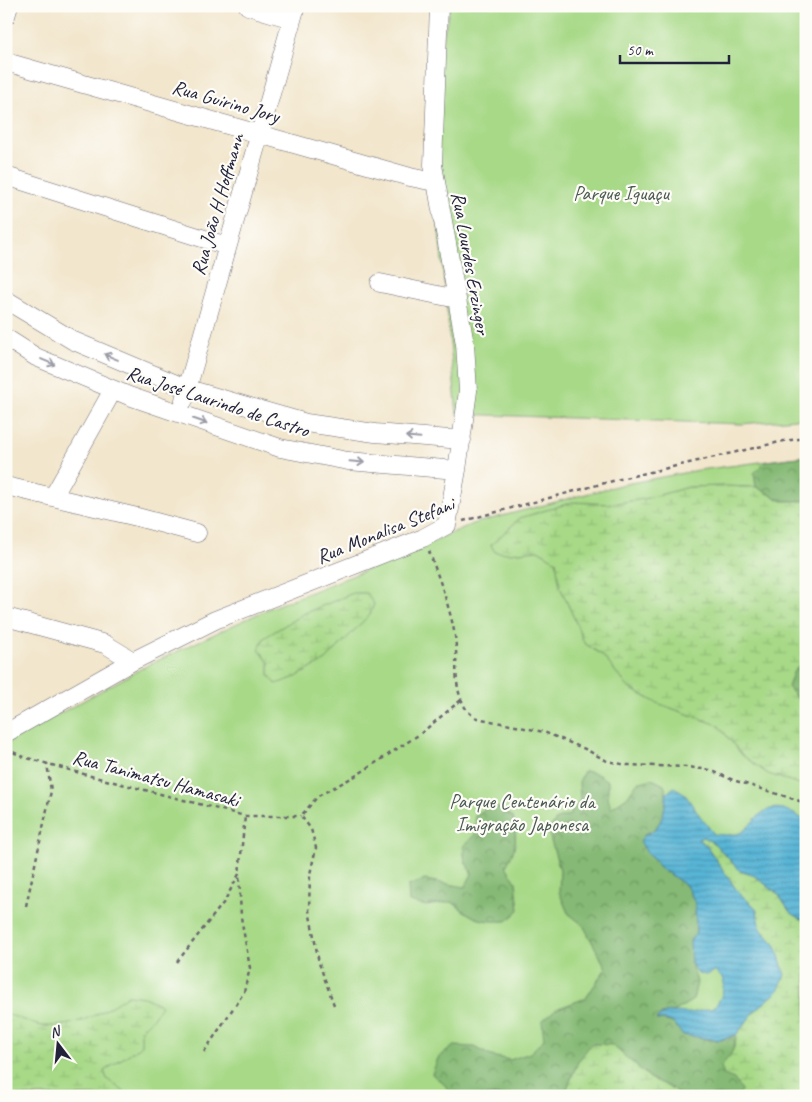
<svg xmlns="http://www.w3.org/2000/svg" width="812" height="1102" viewBox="0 0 812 1102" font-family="Caveat,sans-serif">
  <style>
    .green { fill: #a7d987; stroke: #647e61 }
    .forest { fill: url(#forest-crowns); stroke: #546e58 }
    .wetland { fill: url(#wetland-marsh); stroke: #647e61 }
    .water { fill: url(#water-rules); stroke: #3d6c88 }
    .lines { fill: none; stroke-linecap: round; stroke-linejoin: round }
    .minor-casing { stroke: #6b676e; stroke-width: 19 }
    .path { stroke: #6b676e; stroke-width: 2.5; stroke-dasharray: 4 4; stroke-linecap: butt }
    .minor { stroke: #fff; stroke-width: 18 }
    .oneway { stroke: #9c9ca7 }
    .labels { text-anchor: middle; stroke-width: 4.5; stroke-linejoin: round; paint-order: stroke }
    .street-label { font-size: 20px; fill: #22223b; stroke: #fdfcf7 }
    .park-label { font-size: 20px; fill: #4a5952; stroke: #fdfcf7 }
  </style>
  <defs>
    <pattern id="forest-crowns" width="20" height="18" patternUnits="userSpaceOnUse" patternTransform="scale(1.25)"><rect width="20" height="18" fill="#85b974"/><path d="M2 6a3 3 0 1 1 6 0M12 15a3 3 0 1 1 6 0" fill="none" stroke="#6c9660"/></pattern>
    <pattern id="wetland-marsh" width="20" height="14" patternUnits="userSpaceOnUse" patternTransform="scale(1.25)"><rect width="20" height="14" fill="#a7d987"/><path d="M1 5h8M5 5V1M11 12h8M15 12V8" fill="none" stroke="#8fba75"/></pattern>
    <pattern id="water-rules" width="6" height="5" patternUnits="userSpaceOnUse" patternTransform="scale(1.25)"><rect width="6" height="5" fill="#58b5d6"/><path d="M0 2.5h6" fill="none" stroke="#4893af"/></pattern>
  </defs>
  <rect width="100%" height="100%" fill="#fdfcf7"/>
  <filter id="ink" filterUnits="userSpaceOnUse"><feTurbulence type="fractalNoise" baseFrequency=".02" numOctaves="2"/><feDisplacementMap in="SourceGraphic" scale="10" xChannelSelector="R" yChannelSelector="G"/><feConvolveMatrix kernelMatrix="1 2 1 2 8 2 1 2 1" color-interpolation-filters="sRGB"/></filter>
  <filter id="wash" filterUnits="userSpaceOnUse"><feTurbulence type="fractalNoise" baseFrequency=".0096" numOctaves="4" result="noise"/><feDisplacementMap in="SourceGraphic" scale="20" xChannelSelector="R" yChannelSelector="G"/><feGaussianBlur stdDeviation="1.12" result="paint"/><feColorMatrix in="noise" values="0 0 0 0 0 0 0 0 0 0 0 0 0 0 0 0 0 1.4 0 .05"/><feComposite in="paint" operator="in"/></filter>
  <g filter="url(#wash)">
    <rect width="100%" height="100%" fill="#f2e6cc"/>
    <!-- green -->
    <path class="green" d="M450,6h356v412l-64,6 -285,-10 -22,-224 4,-133z
      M806,456v640h-800v-353l142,-78 122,-57 112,-44 90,-40 148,-39 79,-15z"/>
    <!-- forest -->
    <path class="forest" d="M806,456v45h-24l-26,-14 -2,-14 12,-12z
      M806,659v50l-18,-22 6,-18z
      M584,771l11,2 13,8v16l3,11 16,-11 10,-14 15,-4 12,6c5,13 2,33 -9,43 -2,3 -8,5 -11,6l3,19 16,17 23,15 9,18 1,30 -5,30 6,19 -4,18 -18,11 -14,3 -4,6c22,-1 41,23 63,20 5,-1 11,-3 16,-5 0,10 -3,12 -5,21 -3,11 5,26 12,35l-5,5h-57l-8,-7 -23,-11 -38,-33 -20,-1 -14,18 -14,34h-112l-7,-11 -13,-11 6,-16 16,-12 21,1 16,9 19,4 20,-7 14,-14 -2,-18 14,-12 30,-11 20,-30 -23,-43 -15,-12 -9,-21 1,-22 -12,-39 9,-12 13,-4 10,-15 -1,-18z
      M489,806l11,2 13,9c4,21 4,31 -7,49l10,16 3,28 -12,11c-28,1 -33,-2 -55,-19l-26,4 -17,-4 -1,-16 17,-6 40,7 7,-13 -7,-13 -2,-14 13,-14 -1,-17z"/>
    <!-- wetland -->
    <path class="wetland" d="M722,486l34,1 26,14h24v158l-12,11 -6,17 18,22v77l-38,-12 -26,-19 -24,-30 -61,-22 -28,-15 -27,-33 -18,-12 -10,-25 -14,-31 -4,-26 -18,-11 -29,3 -14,-1 -4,-7 29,-27 53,-16 38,2 33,-5 45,-12z
      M353,593h13l8,11 -4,10 -44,46 -30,17 -20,7 -7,-9v-12l-10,-14 5,-11 39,-24z
      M703,837l12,7 25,27 15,5 23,18 12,18 16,10v174h-68l4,-5 -8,-12 -10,-4 -3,-9c9,-10 15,-17 15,-31l19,-24 23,-20 -2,-45 -15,-17 -5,-21 -18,-16 -32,-47 -9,-6z
      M128,995l16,2 17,8 -8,13 -12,12v16l-37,25 3,8 23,17h-124v-82c12,3 26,11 37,12 32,2 60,-13 85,-31z
      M591,1044l21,1 38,33 23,11 8,7h-117l14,-34z"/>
    <!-- water -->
    <path class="water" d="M674,787l10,6 13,19 17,22c9,1 19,2 28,-2 5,-3 10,-10 14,-14 18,-17 31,-9 50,3v101l-16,-10 -12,-18 -23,-18 -15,-5 -25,-27 -12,-7 -5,2 8,6 32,47 18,16 5,21 15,17 9,29 -7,16 -23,20 -19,24 -17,5 -37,-5c-7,-12 -11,-16 -26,-15 11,-12 20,-7 34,-7 8,-1 16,-4 24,-5l8,-12 2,-16 -9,-9 -8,4 -9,-1 -7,-11 -1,-22 6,-8 -1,-30 -9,-18 -23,-15 -16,-17 -7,-12c6,-9 10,-7 16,-13 8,-10 9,-23 11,-35z"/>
  </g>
  <g filter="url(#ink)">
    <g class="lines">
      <!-- minor casing -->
      <g class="minor-casing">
        <path id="minor" d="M248,6l44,13
          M6,16l3,-10
          M6,62l404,115 24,5
          M6,176l221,70
          M380,283l77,16
          M6,300l68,41 114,48 118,34 69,10 87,7
          M6,338l30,19 93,39 151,52 68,13 109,9
          M184,400l112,-394
          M6,486l131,31 60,16
          M53,497l60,-107
          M6,617l99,27 28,17
          M6,733l127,-72 82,-41 208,-82 24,-13 10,-55 11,-79 -3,-47 -32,-179 6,-159"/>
      </g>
      <!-- path -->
      <path class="path" d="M463,521l157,-42 164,-38 22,-3
        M429,551c10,28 21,56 26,85 3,21 -2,46 7,65 3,8 7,13 15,17l67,14 41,17 22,12 20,4 61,2 22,3 23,10 73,23
        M6,749l18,8 63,18 158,41h56
        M26,906l25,-115 -4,-28
        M177,962l47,-60 15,-28 6,-58
        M334,1005l-15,-42 -10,-53 1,-36 6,-26 -5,-19 -10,-13 17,-20 39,-21 63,-41 41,-34
        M204,1052l40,-60 6,-24 -9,-51 -2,-43"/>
      <!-- minor -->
      <use href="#minor" class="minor"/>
    </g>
    <!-- one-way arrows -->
    <defs><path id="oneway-shaft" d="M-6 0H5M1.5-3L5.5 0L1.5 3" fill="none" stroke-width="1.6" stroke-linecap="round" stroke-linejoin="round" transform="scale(1.25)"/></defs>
    <g class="oneway">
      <use href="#oneway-shaft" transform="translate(111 357) rotate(-157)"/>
      <use href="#oneway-shaft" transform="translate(48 362) rotate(23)"/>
      <use href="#oneway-shaft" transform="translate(200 421) rotate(19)"/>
      <use href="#oneway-shaft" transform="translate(413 437) rotate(-175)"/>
      <use href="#oneway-shaft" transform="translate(357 462) rotate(5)"/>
    </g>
  </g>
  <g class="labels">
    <!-- street labels -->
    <g class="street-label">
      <text transform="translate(226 101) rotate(16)" y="7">Rua Guirino Jory</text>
      <text transform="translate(217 204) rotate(-74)" y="7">Rua João H Hoffmann</text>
      <text transform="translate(471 263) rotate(80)" y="7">Rua Lourdes Erzinger</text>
      <text transform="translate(218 401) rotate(18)" y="7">Rua José Laurindo de Castro</text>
      <text transform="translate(385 530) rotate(-22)" y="7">Rua Monalisa Stefani</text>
      <text transform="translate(156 778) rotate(15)" y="7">Rua Tanimatsu Hamasaki</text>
    </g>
    <!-- park labels -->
    <g class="park-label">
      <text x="621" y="200">Parque Iguaçu</text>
      <text x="522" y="808">Parque Centenário da<tspan x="522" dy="23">Imigração Japonesa</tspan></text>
    </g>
  </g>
  <!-- margin -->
  <rect width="812" height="1102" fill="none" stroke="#fdfcf7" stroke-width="25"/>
  <!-- north arrow -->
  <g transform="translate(58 1044) rotate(344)" stroke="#fdfcf7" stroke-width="4" paint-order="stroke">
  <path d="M0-4L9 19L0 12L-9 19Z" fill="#22223b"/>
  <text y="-8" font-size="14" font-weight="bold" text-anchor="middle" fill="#22223b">N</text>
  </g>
  <!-- scale -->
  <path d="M620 55v8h109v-8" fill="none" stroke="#22223b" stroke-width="2.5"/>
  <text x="627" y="55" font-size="15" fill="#22223b" stroke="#fdfcf7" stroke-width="4" paint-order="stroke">50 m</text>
</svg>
